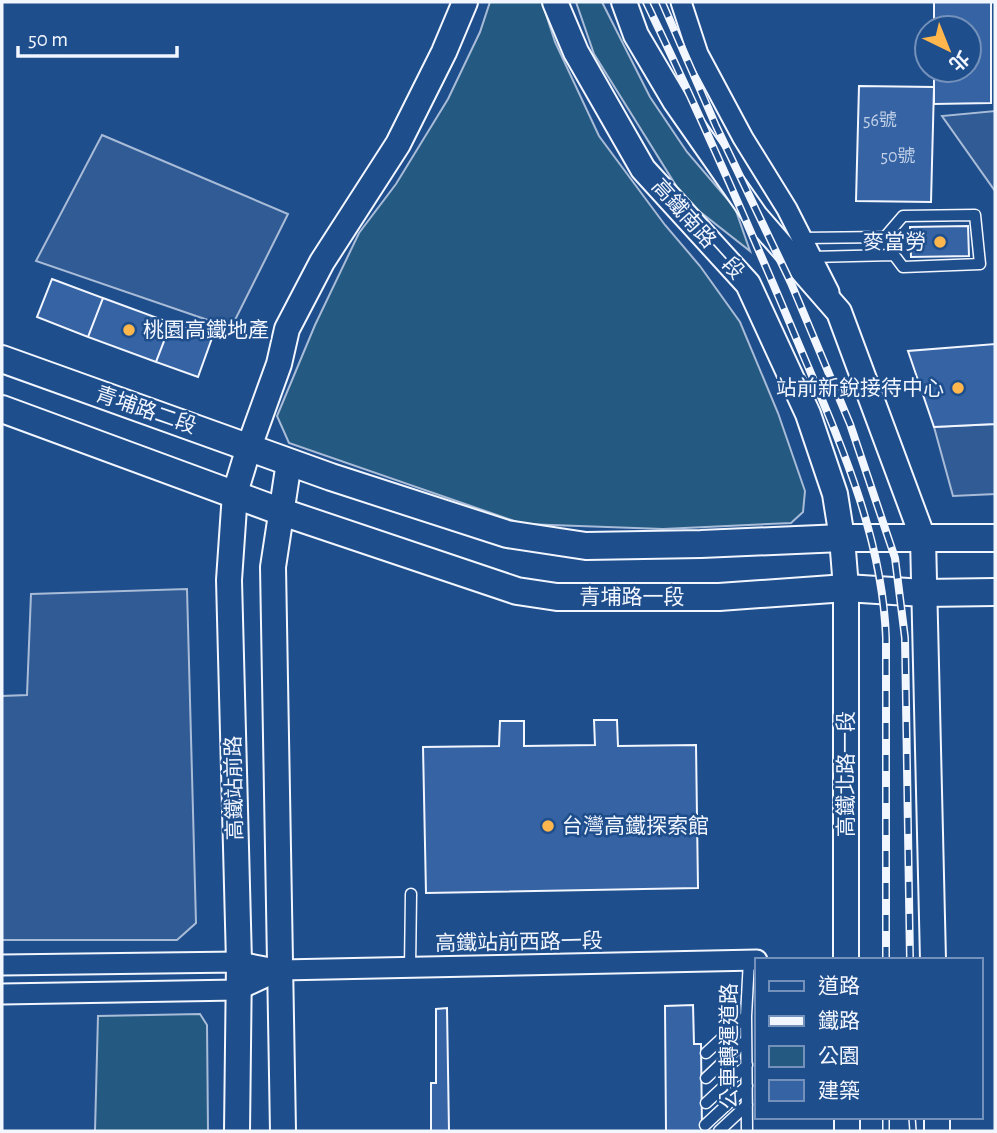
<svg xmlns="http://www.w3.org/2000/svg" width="997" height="1133" viewBox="0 0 997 1133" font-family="'Alegreya Sans','Noto Sans TC',sans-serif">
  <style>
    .green { fill: #245a82; stroke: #a8bbd7; stroke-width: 2 }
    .parking { fill: #305b95; stroke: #a8bbd7; stroke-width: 2 }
    .building { fill: #3563a3; stroke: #f2f6ff; stroke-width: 2 }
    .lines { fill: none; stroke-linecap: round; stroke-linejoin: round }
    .service-casing { stroke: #f2f6ff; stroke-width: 13 }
    .minor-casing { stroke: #f2f6ff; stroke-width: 23 }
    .tertiary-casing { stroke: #f2f6ff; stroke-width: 28 }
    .secondary-casing { stroke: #f2f6ff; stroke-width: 30 }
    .service { stroke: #1f4e8c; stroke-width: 10 }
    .minor { stroke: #1f4e8c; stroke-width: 19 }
    .tertiary { stroke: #1f4e8c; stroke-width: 24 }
    .secondary { stroke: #1f4e8c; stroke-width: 26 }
    .rail-casing { stroke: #f2f6ff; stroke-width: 8 }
    .rail { stroke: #1f4e8c; stroke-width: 5; stroke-dasharray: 16; stroke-linecap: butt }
    .poi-dot { fill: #ffb74d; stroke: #1f4e8c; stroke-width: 2.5 }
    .labels { text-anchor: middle; stroke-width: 5; stroke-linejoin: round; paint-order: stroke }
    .number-label { font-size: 18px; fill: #c3d1e8 }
    .street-label { font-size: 21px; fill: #f2f6ff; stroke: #1f4e8c }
    .poi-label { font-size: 21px; fill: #f2f6ff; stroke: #1f4e8c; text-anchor: end }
  </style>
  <rect width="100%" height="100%" fill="#1f4e8c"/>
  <!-- green -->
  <path class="green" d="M490,2h52l13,40 44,94 66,89 35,41 40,56 38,91 27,78 -2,21 -12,11 -128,6 -140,-5 -234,-81 -12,-27 38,-91 44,-92 37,-49 52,-85 32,-67z
    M576,2h26l48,95 37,55 48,56 15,43 -65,-51 -91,-146z
    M200,1014l7,11 1,106h-113l3,-115z"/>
  <!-- parking -->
  <path class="parking" d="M995,111v80l-53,-75z
    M102,135l186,79 -57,114 -195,-67z
    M995,424v70l-42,2 -19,-69z
    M187,589l9,334 -19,17h-175v-244l25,-1 4,-101z"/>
  <!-- building -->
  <path class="building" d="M934,2h57v101l-57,1v-34h35v-42h-35z
    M859,86l75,1 -3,115 -75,-1z
    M968,226l1,30 -58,1 -1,-30z
    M52,279l51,19 -15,39 -51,-20z
    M103,298l68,25 -15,39 -68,-25z
    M171,323l41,15 -14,39 -42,-15z
    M995,344v80l-61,3 -26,-76z
    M594,720h23l1,26 78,-1 2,143 -272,5 -3,-146 76,-1 1,-25h24v25l71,-1z
    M693,1005l1,39h7l1,87h-36l-1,-125z
    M447,1008l2,123h-18v-48h5v-74z"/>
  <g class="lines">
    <!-- service casing -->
    <g class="service-casing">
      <path id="service" d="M802,238l83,-1 18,-21 72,-1 5,49 -77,3 -9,-12 -83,2
        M410,968l1,-74
        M706,1053l40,-37
        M706,1078l40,-38
        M706,1103l41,-38
        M705,1125l42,-39
        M719,1131l28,-26
        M747,1131l-1,-115 3,-56"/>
    </g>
    <!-- minor casing -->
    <g class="minor-casing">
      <path id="minor" d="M681,2l17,52 45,84 44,71 42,83
        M2,965l237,-3 42,8 476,-10
        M2,994l236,-4 43,-20"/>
    </g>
    <!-- tertiary casing -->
    <g class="tertiary-casing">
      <path id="tertiary" d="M555,2l21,50 67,117 105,115 60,130 27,80 7,44 4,50v372
        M624,2l12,33 39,66 81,116 83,95 84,226 10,422
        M847,1117v14
        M937,1117v14
        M237,1131l2,-169 -10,-382 6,-87 14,-46 30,-83 8,-35 35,-67 76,-118 46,-92 21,-50
        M283,1131l-10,-564 16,-105"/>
    </g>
    <!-- secondary casing -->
    <g class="secondary-casing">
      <path id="secondary" d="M2,359l329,118 176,57 79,12 115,-2 141,-6h153
        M2,409l280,103 235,79 40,6h162l127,-9 78,5 71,-1"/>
    </g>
    <!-- service -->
    <use href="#service" class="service"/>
    <!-- minor -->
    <use href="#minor" class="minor"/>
    <!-- tertiary -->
    <use href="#tertiary" class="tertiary"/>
    <!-- secondary -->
    <use href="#secondary" class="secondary"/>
    <!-- rail casing -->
    <g class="rail-casing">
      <path id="rail" d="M646,2c51,106 99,215 145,324 42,101 91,202 95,312v322
        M662,2l54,124 75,157 59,141 45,134 10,80 5,322
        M912,1117l1,14
        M886,1131v-14"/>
    </g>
    <!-- rail -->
    <use href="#rail" class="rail"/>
  </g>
  <!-- markers -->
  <g class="poi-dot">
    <circle cx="940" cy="242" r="7"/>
    <circle cx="129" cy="330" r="7"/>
    <circle cx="958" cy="388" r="7"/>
    <circle cx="548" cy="826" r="7"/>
  </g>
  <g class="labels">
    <!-- number labels -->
    <g class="number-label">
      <text x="880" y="126">56號</text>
      <text x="898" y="162">50號</text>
    </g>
    <!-- street labels -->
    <g class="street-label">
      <text transform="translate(698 229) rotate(48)" y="7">高鐵南路一段</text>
      <text transform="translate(146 410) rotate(19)" y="7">青埔路二段</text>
      <text x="632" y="604">青埔路一段</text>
      <text transform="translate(846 774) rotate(-90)" y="7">高鐵北路一段</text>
      <text transform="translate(234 788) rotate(-91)" y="7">高鐵站前路</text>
      <text transform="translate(519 942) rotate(-1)" y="7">高鐵站前西路一段</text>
      <text transform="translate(729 1046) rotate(-90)" y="7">公車轉運道路</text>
    </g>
    <!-- poi labels -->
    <g class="poi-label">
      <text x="926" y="249">麥當勞</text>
      <text x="143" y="337" text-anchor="start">桃園高鐵地產</text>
      <text x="944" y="395">站前新銳接待中心</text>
      <text x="562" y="833" text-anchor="start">台灣高鐵探索館</text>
    </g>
  </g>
  <!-- border -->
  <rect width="997" height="1133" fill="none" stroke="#f2f6ff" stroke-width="7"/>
  <!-- legend -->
  <rect x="755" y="958" width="228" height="161" fill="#1f4e8c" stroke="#7391ba" stroke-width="2"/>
  <rect x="769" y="981" width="35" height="10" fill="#1f4e8c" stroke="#7391ba" stroke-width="2"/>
  <text x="818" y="993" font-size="21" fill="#f2f6ff">道路</text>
  <rect x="769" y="1016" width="35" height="10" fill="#f2f6ff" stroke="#7391ba" stroke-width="2"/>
  <text x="818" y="1028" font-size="21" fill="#f2f6ff">鐵路</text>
  <rect x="769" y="1046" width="35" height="21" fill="#245a82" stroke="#7391ba" stroke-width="2"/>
  <text x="818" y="1063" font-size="21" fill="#f2f6ff">公園</text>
  <rect x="769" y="1080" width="35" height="21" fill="#3563a3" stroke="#7391ba" stroke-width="2"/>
  <text x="818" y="1098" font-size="21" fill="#f2f6ff">建築</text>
  <!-- north arrow -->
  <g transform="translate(948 49) rotate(137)"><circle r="33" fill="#1f4e8c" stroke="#7391ba" stroke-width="2"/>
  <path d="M0-5L12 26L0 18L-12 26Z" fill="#ffb74d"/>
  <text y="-10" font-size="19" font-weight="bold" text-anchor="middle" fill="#f2f6ff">北</text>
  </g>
  <!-- scale -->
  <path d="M18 46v10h159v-10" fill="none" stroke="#f2f6ff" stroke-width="3.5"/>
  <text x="28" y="46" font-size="21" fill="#f2f6ff" stroke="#1f4e8c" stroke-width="5" paint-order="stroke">50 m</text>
</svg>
